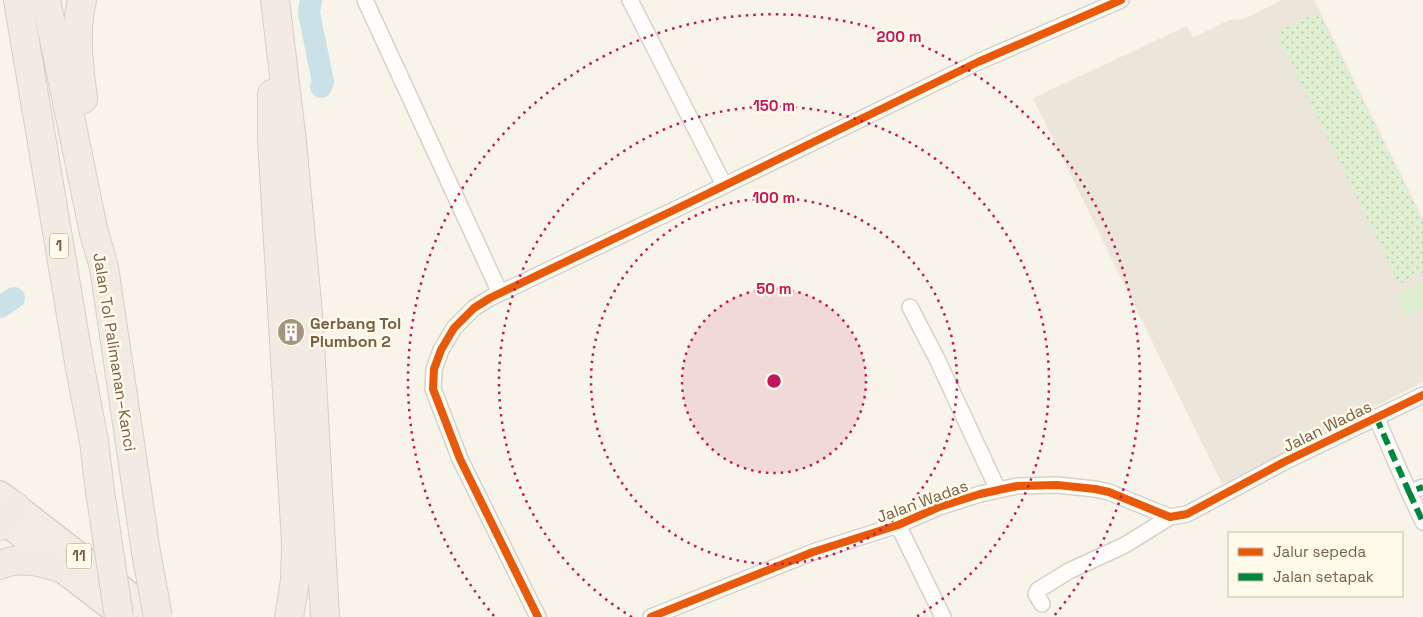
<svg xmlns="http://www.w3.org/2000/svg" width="1423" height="617" viewBox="0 0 1423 617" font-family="'Space Grotesk',sans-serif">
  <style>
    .industrial { fill: #ebe5da }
    .grass { fill: url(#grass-dots) }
    .pitch { fill: #dff0d2 }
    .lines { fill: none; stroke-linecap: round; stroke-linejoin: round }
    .river { stroke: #cae1e8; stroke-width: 22 }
    .minor-casing { stroke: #d7d1c8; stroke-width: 18 }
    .trunk-casing { stroke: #d7cfc4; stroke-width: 28 }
    .motorway-casing { stroke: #d7cfc4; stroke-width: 30 }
    .minor { stroke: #fefdfc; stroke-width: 15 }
    .trunk { stroke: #f2ede4; stroke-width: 25 }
    .motorway { stroke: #f2eae3; stroke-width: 28 }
    .motorway-bridge-casing { stroke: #d7cfc4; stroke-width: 30; stroke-linecap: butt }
    .motorway-bridge { stroke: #f2eae3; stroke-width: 28 }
    .quiet { stroke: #00873e; stroke-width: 6; stroke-dasharray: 12 6; stroke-linecap: butt }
    .cycleway-casing { stroke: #fffaea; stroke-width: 11 }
    .cycleway { stroke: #e8590c; stroke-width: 8 }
    .ring { fill: none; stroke: #c2185b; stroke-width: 2.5; stroke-dasharray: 2.5 5 }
    .labels { text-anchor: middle; stroke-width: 5; stroke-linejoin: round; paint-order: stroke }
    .shield { fill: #fffaea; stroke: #a08e78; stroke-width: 1 }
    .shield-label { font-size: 15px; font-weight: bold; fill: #776047 }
    .poi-label { font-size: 16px; font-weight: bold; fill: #776047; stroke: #fffaea; text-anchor: start }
    .street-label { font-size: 16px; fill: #776047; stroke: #fffaea }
    .centre { fill: #c2185b; stroke: #fffaea; stroke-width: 2.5 }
    .ring-label { font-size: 15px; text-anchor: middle; font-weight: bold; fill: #c2185b; stroke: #fffaea; stroke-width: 5; stroke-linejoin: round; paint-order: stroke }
  </style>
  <defs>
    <pattern id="grass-dots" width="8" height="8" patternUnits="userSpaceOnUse" patternTransform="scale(1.25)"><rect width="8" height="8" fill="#dff0d2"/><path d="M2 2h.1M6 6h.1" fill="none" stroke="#bac6ac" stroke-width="1.8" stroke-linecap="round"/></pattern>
  </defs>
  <rect width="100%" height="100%" fill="#f8f4e9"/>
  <!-- industrial -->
  <path class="industrial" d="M1282,0h32l109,219v163l-201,102 -189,-386 154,-72 6,12 36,-18 15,-1z"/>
  <!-- grass -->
  <path class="grass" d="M1318,12l105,210v51l-24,11 -123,-252z"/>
  <!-- pitch -->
  <path class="pitch" d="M1423,281v27l-17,8 -10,-21z"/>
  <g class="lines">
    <!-- river -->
    <path class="river" d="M311,0l-2,13 14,69 -2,5
      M0,307l14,-9"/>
    <!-- minor casing -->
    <g class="minor-casing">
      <path id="minor" d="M365,0l135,293
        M630,0l94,185
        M910,307l27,52 61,131
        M1376,417l33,75 14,-5
        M1409,492l14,30
        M898,525l45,92
        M1042,604l-6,-10 2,-4 31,-19 56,-26 45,-28
        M538,617l-78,-158 -27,-70 1,-20 7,-19 13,-22 20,-20 16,-10 184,-88 304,-148 143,-62
        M651,617l162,-65 85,-27 41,-18 41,-13 37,-8 40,-1 38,4 14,3 61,25 17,-3 97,-52 139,-67"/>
    </g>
    <!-- trunk casing -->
    <g class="trunk-casing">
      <path id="trunk" d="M0,494l158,123
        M0,517l60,51 64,49"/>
    </g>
    <!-- motorway casing -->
    <g class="motorway-casing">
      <path id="motorway" d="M18,0l62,368 14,73 6,50
        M46,0l48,233 10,34 42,285
        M82,0c-8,32 -3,66 1,99
        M275,0l17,142 17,183 16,292
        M272,94v46l24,403 -1,38 -6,36
        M0,526l15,-20
        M0,565c19,-9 41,-3 60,3"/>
    </g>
    <!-- minor -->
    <use href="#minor" class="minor"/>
    <!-- trunk -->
    <use href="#trunk" class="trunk"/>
    <!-- motorway -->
    <use href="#motorway" class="motorway"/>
    <!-- motorway-bridge casing -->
    <g class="motorway-bridge-casing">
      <path id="motorway-bridge" d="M100,491l19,126
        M146,552l12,65"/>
    </g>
    <!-- motorway-bridge -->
    <use href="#motorway-bridge" class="motorway-bridge"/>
    <!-- quiet -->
    <path class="quiet" d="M1376,417l33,75 14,-5
      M1409,492l14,30"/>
    <!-- cycleway casing -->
    <g class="cycleway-casing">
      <path id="cycleway" d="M538,617l-78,-158 -27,-70 1,-20 7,-19 13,-22 20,-20 16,-10 184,-88 304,-148 143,-62
        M651,617l162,-65 85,-27 41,-18 41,-13 37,-8 40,-1 38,4 14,3 61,25 17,-3 97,-52 139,-67"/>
    </g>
    <!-- cycleway -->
    <use href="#cycleway" class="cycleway"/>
  </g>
  <!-- distance rings -->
  <circle cx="774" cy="381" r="92" fill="#c2185b" fill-opacity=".12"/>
  <g class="ring">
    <circle cx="774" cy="381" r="92"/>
    <circle cx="774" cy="381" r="183"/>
    <path d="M632 617A275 275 0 1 1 916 617"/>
    <path d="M494 616A366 366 0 1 1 1054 616"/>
  </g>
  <!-- icons -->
  <defs>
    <g id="building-disc" transform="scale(1.4375)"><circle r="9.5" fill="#a49480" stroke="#fffaea"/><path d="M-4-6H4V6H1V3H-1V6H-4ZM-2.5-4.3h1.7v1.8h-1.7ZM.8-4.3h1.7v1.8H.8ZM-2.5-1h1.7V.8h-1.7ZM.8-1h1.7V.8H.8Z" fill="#fff"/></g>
  </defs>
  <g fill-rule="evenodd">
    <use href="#building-disc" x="291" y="332"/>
  </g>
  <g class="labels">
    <!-- shield labels -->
    <g class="shield">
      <rect x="50" y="233.5" width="18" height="25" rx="4"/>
      <rect x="66.5" y="543.5" width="25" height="25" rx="4"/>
    </g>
    <g class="shield-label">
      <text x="59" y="251">1</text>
      <text x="79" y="561">11</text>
    </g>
    <!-- poi labels -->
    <g class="poi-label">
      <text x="310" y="329">Gerbang Tol<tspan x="310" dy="18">Plumbon 2</tspan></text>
    </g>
    <!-- street labels -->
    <g class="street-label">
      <text transform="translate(115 352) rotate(81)" y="6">Jalan Tol Palimanan–Kanci</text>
      <text transform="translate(1327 426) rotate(-26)" y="6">Jalan Wadas</text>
      <text transform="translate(922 501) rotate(-20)" y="6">Jalan Wadas</text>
    </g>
  </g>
  <circle cx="774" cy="381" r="8" class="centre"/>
  <g class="ring-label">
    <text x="899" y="42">200 m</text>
    <text x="774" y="111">150 m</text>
    <text x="774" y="203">100 m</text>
    <text x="774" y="294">50 m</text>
  </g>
  <!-- legend -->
  <rect x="1228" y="532" width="175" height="65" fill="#fffaea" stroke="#c9bca9"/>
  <rect x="1238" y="548" width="25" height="8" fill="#e8590c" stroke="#c9bca9"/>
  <text x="1273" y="557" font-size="15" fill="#776047">Jalur sepeda</text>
  <rect x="1238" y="573" width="25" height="8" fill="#00873e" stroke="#c9bca9"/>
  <text x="1273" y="582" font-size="15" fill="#776047">Jalan setapak</text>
</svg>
